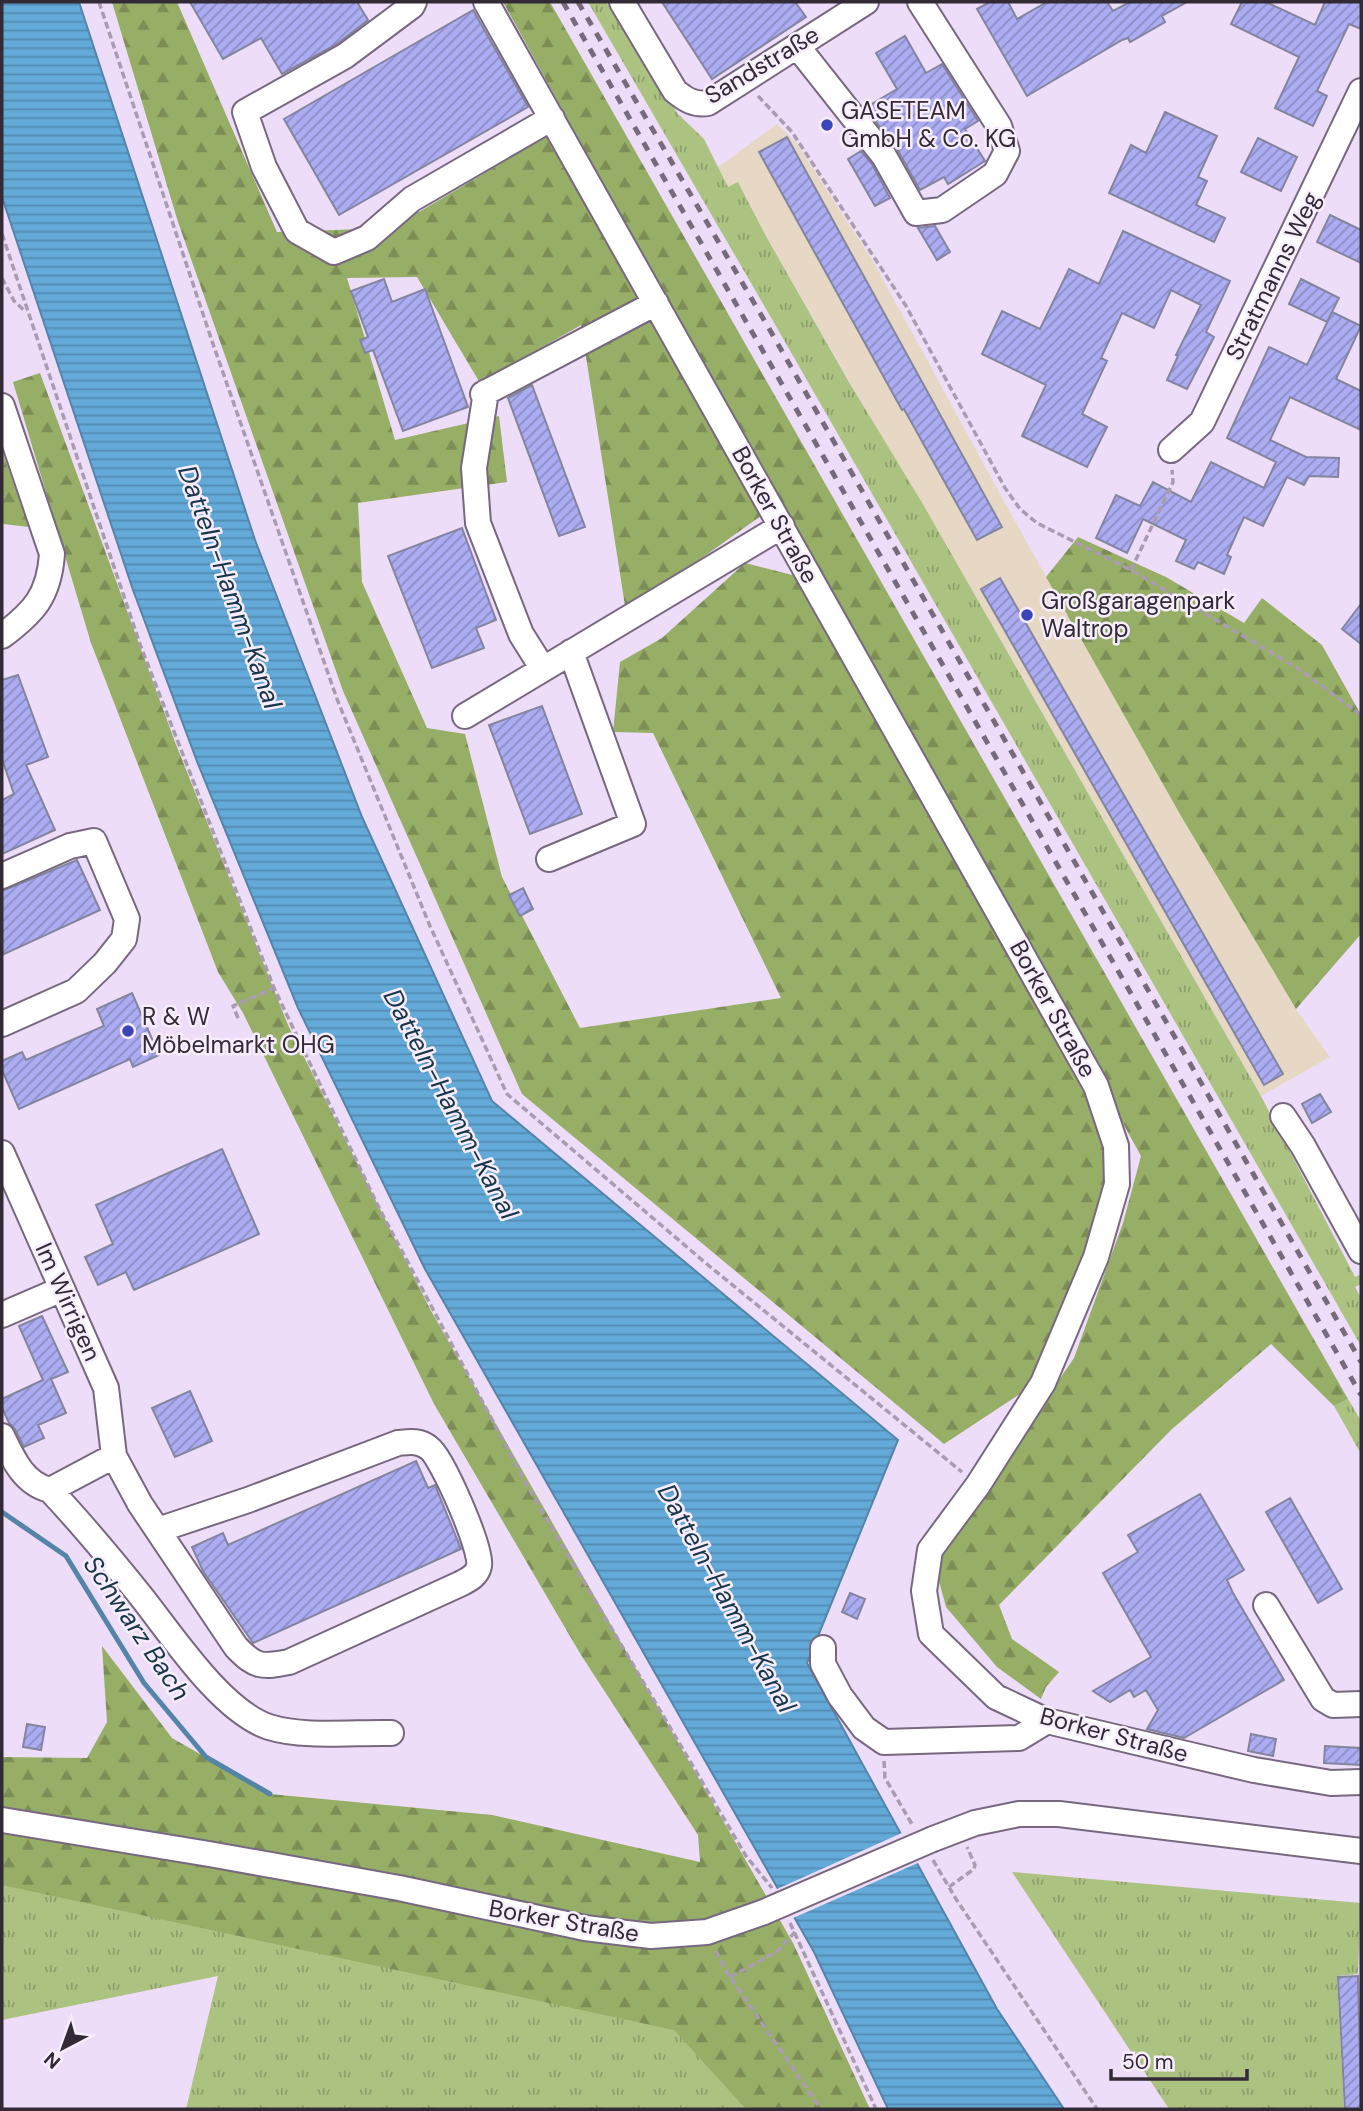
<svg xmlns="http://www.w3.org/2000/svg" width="1363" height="2111" viewBox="0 0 1363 2111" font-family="'DM Sans',sans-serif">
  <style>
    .commercial { fill: #e6d8c5 }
    .grass { fill: url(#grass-tufts) }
    .forest { fill: url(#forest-firs) }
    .water { fill: url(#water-rules); stroke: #5484a8; stroke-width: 2 }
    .pier { fill: #eeddf8 }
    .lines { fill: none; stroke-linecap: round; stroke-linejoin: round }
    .stream { stroke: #5484a8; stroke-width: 5 }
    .building { fill: url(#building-hatch); stroke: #83849e; stroke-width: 2 }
    .minor-casing { stroke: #776880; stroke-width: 28 }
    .path { stroke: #a99cb1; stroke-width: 3.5; stroke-dasharray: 7 3.5; stroke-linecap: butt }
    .minor { stroke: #fff; stroke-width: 24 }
    .rail { stroke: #756b7c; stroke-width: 5; stroke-dasharray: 9 9; stroke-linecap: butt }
    .minor-bridge-casing { stroke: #776880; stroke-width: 28; stroke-linecap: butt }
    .minor-bridge { stroke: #fff; stroke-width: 24 }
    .poi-dot { fill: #3b45b9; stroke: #f7edfd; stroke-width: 2.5 }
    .labels { text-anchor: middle; stroke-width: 5; stroke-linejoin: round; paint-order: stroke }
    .street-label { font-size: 24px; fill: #322b36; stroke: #f7edfd }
    .poi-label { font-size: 24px; fill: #322b36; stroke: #f7edfd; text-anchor: start }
    .water-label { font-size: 26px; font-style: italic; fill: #17364a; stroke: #f7edfd }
  </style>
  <defs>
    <pattern id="grass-tufts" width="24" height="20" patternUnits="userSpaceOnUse" patternTransform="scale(1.75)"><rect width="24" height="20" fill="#acc281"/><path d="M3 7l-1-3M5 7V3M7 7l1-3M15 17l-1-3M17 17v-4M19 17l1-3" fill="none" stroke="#8d9e6a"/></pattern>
    <pattern id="forest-firs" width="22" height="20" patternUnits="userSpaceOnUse" patternTransform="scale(1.75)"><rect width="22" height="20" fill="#97ae66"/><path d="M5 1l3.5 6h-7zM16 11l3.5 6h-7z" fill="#7c8e55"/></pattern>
    <pattern id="water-rules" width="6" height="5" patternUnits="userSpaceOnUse" patternTransform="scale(1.75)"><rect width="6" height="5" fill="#63aad9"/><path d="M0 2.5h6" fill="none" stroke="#528bb1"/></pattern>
    <pattern id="building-hatch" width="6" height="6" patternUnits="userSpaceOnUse" patternTransform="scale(1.75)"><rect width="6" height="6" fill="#abacf2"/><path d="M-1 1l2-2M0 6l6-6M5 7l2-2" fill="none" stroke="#8c8cc5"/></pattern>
  </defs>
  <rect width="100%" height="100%" fill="#eeddf8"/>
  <!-- commercial -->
  <path class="commercial" d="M777,124l18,17 79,122 142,260 165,293 115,193 34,48 -69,39 -494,-858 -28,-55 -11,4 -10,-20z"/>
  <!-- grass -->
  <path class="grass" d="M588,2h18l72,112 26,25 24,48 10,-5 29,56 82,144 75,124 337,590 94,181 6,-3v10l-6,3 6,11v48l-588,-1025z
    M1348,1399l13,22v33l-27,-48z
    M2,1858l674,143 80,108h-570l32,-133 -216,44z
    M1012,1872l349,31 -3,71 -21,2 7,133h-175z"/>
  <!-- forest -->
  <path class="forest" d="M112,2h65l100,230 115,-4 155,-92 31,49 187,328 -139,99 -45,-287 -101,58 -63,-106 -70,1 48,162 104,-24 8,66 -149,21 4,79 65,146 38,6 37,143 78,151 201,-30 -128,-265 -40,-1 7,-70 42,-24 83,-75 55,14 298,534 11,73 -35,108 -51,100 -79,52 -422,-350 -179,-403 -165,-469z
    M503,2h47l798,1397 -14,7 -63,-62 -100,86 -172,175 13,34 47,33 -13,15 -5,12 -44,-32 -51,-60 -7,-26 3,-30 132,-193 49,-135 18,-67z
    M40,373l135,369 113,283 142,284 363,634 77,166h-124l-72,-79 -672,-145v-128l85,1 20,-36 -5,-76 70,92 98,56 222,21 208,47 -2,-27 -117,-180 -147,-251 -191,-391 -25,-41 -127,-329 -78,-261z
    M2,451l27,76 -26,-3 -1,-3z
    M1078,537l88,40 78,46 18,-25 60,47 39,70v219l-65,75 -115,-193 -135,-239z"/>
  <!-- water -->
  <path class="water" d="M2,2h77l176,538 107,277 130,284 406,339 -91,223 190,346 67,100h-176l-74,-157 -389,-683 -127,-261 -100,-244 -65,-174 -131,-393z"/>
  <!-- pier -->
  <path class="pier" d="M904,1832l16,30 -129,57 -16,-29z"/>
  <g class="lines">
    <!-- stream -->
    <path class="stream" d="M2,1512l64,44 78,127 62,74 64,37"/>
  </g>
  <!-- building -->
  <path class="building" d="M190,2h167l11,18 -31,24 -55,30 -21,-36 -38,21z
    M662,2h133l11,15 -94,62z
    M990,2h18l9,17 30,-17h60l6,9 17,-9h57l-25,14 3,6 -35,20 -2,-4 -6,2 -95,56 -50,-87z
    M1242,2h24l49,23 10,-23h36v27l-12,-5 -32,67 10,5 -14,30 -38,-18 24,-51 -68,-33z
    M473,10l55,97 -189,108 -55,-96z
    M905,36l21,37 16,-9 36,57 -13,8 20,32 -37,23 -4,-7 -24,13 -24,-43 -31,-39 32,-19 -21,-36z
    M1165,112l52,24 -19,41 9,4 -11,24 29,13 -11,24 -105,-49 22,-48 15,8z
    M787,137l215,390 -25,13 -73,-131 -2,1 -143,-258z
    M1258,138l39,19 -16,34 -40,-19z
    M861,151l11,13 18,34 -15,8 -27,-47z
    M1330,215l31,15v33l-44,-21z
    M935,226l15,26 -13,8 -19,-32z
    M1123,231l107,50 -24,51 8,5 -27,52 -20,-9 11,-24 -2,-1 25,-50 -30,-15 -17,38 -32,-15 -21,45 6,3 -25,53 25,13 -20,40 -65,-31 24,-51 -64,-31 20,-43 38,18 29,-60 30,15z
    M384,279l8,23 33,-13 43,118 -65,24 -30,-81 -8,3 -5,-13 8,-3 -17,-46z
    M1301,279l38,19 -12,24 -38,-18z
    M1332,312l29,14 -25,53 25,12v39l-71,-33 -20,43 36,17 33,1 -1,19 -29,-1 -5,9 -17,-8 -24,49 -19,-9 -17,38 4,2 -7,17 -26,-12 -4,7 -18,-8 10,-21 -43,-21 -16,34 -31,-15 20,-43 24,11 13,-24 38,20 20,-40 53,26 12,-26 -49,-24 42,-91 38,18z
    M532,385l53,142 -26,9 -51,-138z
    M462,528l34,92 -20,8 8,20 -52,20 -44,-112z
    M1000,578l283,496 -19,11 -283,-496z
    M1361,604v40l-19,-15z
    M18,675l30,82 -22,8 29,65 -53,24v-54l12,-6 -12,-35v-79z
    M542,706l40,108 -52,20 -41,-109z
    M77,860l23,50 -98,45v-64z
    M523,888l10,21 -13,7 -11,-21z
    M132,993l27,62 -26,12 -3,-8 -111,50 -17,-39v-9l20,-9 4,8 78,-34 -7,-17z
    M1320,1094l11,18 -19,11 -10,-19z
    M222,1149l37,85 -125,56 -8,-18 -28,13 -13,-28 28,-13 -17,-39z
    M42,1316l26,56 -17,7 15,34 -28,12 6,13 -20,9 -9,-18 -6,-6 -7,-15v-9l41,-19 -24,-54z
    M190,1391l22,50 -37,16 -23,-49z
    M416,1461l12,27 7,-3 26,64 -208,94 -50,-72 -11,-24 31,-14 5,12z
    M1200,1494l44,76 -17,10 6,13 51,87 -100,58 -37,-9 11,-19 -12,-20 -12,7 -4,-7 -20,12 -17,-11 58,-34 -48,-84 35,-21 -10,-17z
    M1290,1498l52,91 -24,14 -52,-91z
    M850,1593l15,6 -8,20 -15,-7z
    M27,1724l18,3 -4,23 -18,-3z
    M1251,1734l25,5 -3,17 -25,-5z
    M1325,1746l36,2v17l-37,-2z
    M1358,1976l3,133h-16l-7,-132z"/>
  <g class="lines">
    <!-- minor casing -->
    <g class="minor-casing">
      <path id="minor" d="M414,2l-2,4 -67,50 -100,56 19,55 33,64 37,21 33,-14 45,-39 140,-81
        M486,2l610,1084 20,60 1,38 -21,73 -53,126 -65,102 -48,65 -6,41 7,43 65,63 51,24 207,49 77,13 30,-1
        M622,2l53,89c11,9 19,14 33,12l158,-101
        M797,46l87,110 32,57 26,-3 53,-36 12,-23 -8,-25 -79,-124
        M486,392l-12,76 4,55 43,111 22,35
        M483,394l173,-91
        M2,406l50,148c-3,42 -18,58 -50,82
        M1171,450l31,-28 159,-331
        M465,716l317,-190
        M549,859l84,-35 -62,-172
        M2,876l68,-30 24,-5 33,78 -3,20 -19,24 -29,28 -74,33
        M1283,1116l20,30 58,105
        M2,1153l104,235 8,68 26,48 96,143c20,21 26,20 53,15l171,-78c8,-4 17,-8 19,-18 4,-15 -37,-109 -50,-118 -10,-8 -20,-6 -31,-5l-150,57 -90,30
        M2,1315l60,-26
        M2,1436c11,23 22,48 48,54l64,-34
        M50,1490c32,34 61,69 90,105 32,40 81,116 129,132 35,11 85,5 122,6
        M1266,1605l57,94 10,6 28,-1
        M823,1648v16l17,32 24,32 20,14 135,-4 28,-17
        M2,1820l207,34 190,34 186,40 66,8 56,-4 57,-20
        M933,1839l42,-16 44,-9h40l302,37"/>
    </g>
    <!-- path -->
    <path class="path" d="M99,2l114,342 124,355 93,227 77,168 201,171 254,207
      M758,96l34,36 114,174 99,182 15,21 17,14 94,47 165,97 65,48
      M2,234l139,413 133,341 106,222 148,277 218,369 26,32
      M2,278l12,23 12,11
      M1131,570l42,-88 -1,-12
      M238,1018l-5,-12 41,-18
      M884,1761l1,17 28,48
      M933,1860l23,39 141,210
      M949,1887l25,-18 1,-4 -8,-18
      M790,1923l86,186
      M716,1951l10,20 95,138
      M730,1977l48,-26 17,-19"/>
    <!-- minor -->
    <use href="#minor" class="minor"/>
    <!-- rail -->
    <path class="rail" d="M563,2l798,1393
      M578,2l189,323 594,1037"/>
    <!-- minor-bridge casing -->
    <g class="minor-bridge-casing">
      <path id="minor-bridge" d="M764,1912l169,-73"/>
    </g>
    <!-- minor-bridge -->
    <use href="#minor-bridge" class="minor-bridge"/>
  </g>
  <!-- markers -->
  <g class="poi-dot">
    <circle cx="827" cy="125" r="7"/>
    <circle cx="1027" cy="615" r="7"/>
    <circle cx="128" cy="1031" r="7"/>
  </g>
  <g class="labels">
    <!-- street labels -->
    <g class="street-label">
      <text transform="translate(762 65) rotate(-31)" y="8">Sandstraße</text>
      <text transform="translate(1273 276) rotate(-64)" y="8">Stratmanns Weg</text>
      <text transform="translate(775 515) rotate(61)" y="8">Borker Straße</text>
      <text transform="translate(1053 1009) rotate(61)" y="8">Borker Straße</text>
      <text transform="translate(68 1302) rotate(66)" y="8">Im Wirrigen</text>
      <text transform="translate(1114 1735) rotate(15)" y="8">Borker Straße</text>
      <text transform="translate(564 1921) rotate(10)" y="8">Borker Straße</text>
    </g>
    <!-- poi labels -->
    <g class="poi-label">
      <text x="841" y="119">GASETEAM<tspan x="841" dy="28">GmbH &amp; Co. KG</tspan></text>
      <text x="1041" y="609">Großgaragenpark<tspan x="1041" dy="28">Waltrop</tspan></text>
      <text x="142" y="1025">R &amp; W<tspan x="142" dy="28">Möbelmarkt OHG</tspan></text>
    </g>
    <!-- water labels -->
    <g class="water-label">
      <text transform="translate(230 587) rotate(70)" y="9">Datteln-Hamm-Kanal</text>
      <text transform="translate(451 1104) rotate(62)" y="9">Datteln-Hamm-Kanal</text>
      <text transform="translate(727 1598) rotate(61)" y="9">Datteln-Hamm-Kanal</text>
      <text transform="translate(137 1628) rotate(56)" y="9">Schwarz Bach</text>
    </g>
  </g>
  <!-- border -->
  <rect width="1363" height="2111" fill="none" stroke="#322b36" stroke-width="7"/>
  <!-- north arrow -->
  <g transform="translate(63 2048) rotate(221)" stroke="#f7edfd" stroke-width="5" paint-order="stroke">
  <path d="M0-5L12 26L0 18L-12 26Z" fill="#322b36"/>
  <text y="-10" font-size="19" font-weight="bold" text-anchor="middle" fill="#322b36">N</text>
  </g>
  <!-- scale -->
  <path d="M1111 2069v10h136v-10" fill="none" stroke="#322b36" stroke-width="3.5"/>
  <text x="1122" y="2069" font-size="21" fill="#322b36" stroke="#f7edfd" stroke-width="5" paint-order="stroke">50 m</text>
</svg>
